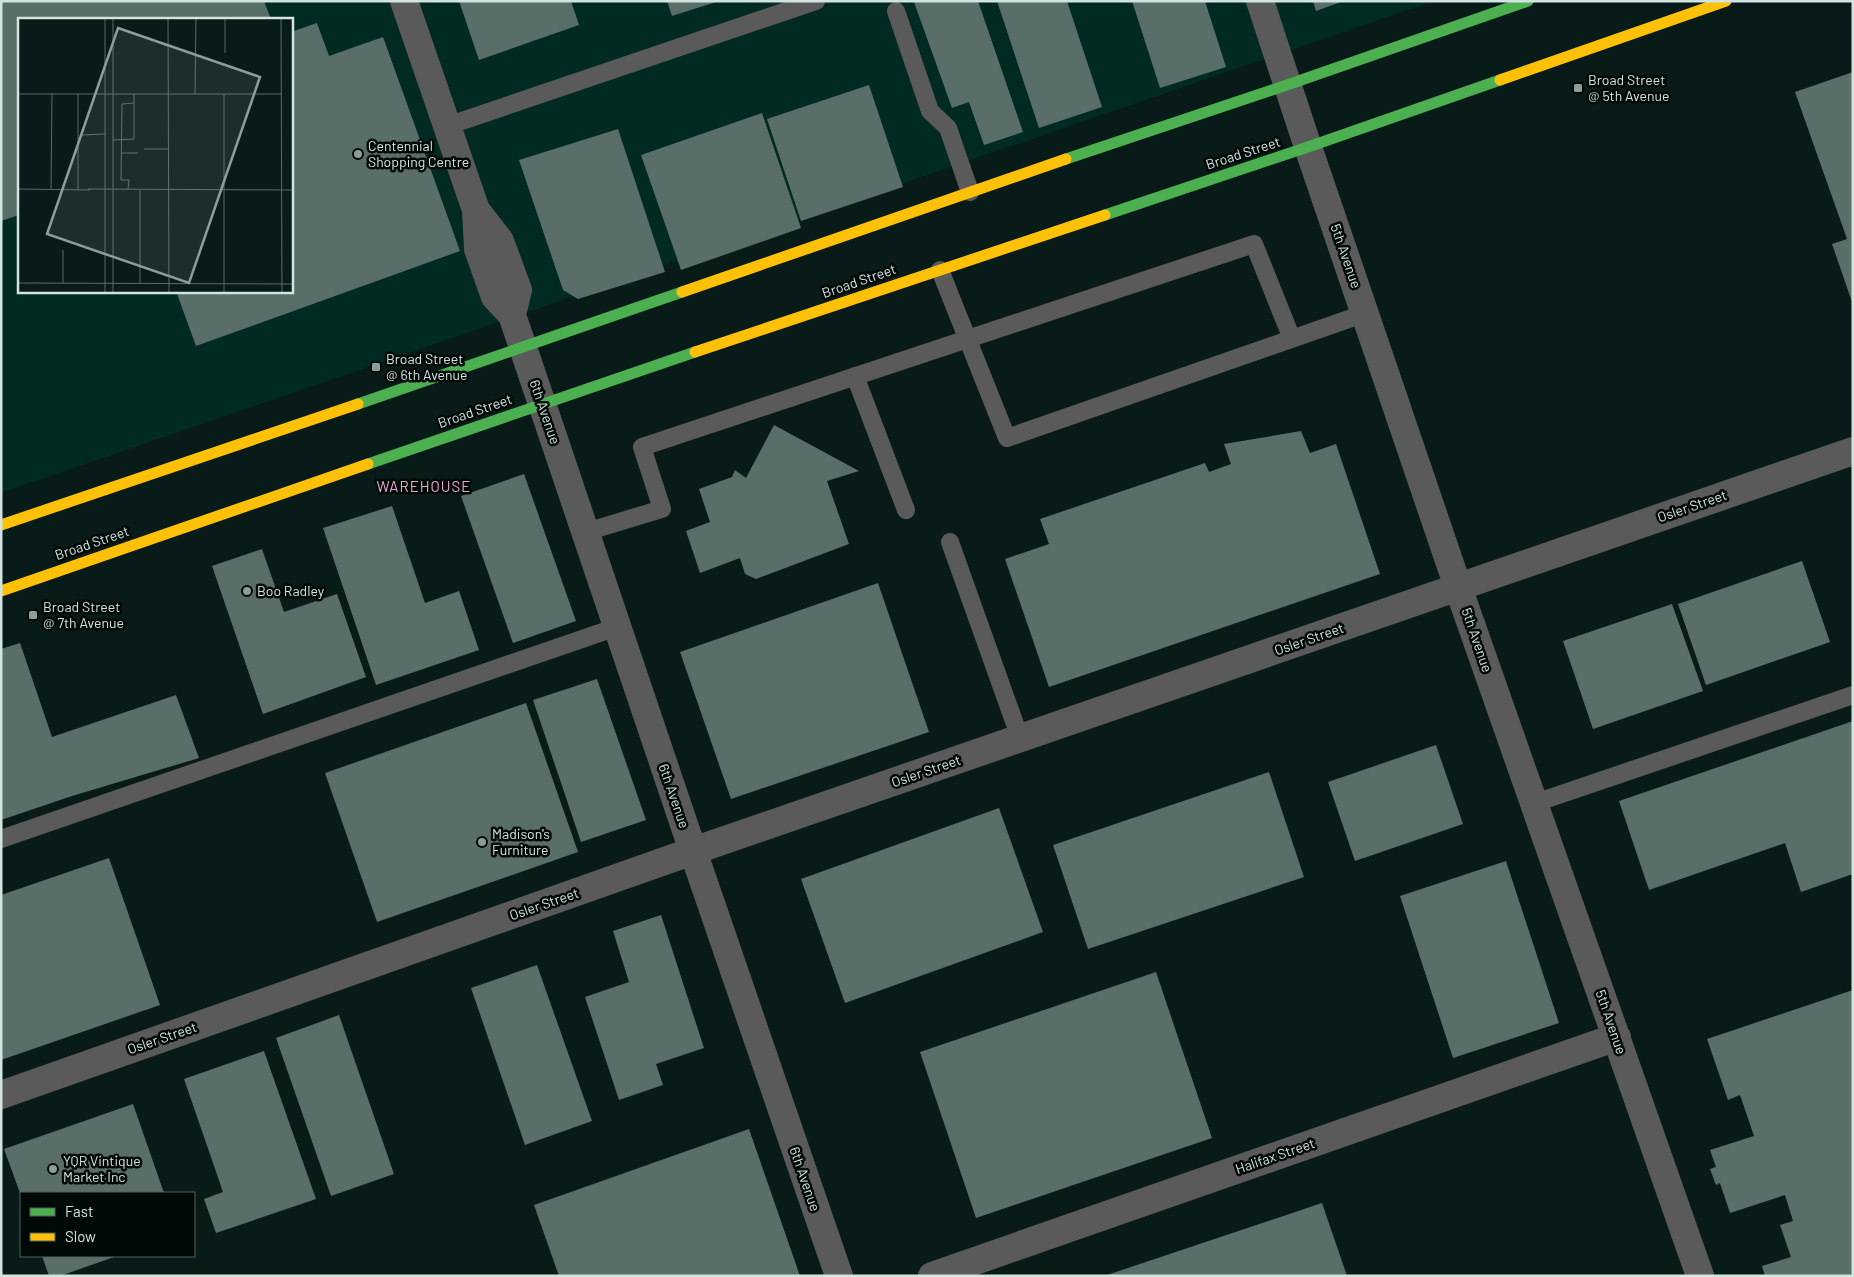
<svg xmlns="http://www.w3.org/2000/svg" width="1854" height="1277" viewBox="0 0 1854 1277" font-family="Barlow,sans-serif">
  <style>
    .built { fill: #012a23; fill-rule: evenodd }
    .building { fill: #596e69 }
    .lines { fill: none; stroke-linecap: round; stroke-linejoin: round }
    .lane { stroke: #5a5a5b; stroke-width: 18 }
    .street { stroke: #5a5a5b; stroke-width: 28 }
    .fast { stroke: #4caf50; stroke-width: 11 }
    .slow { stroke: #ffc107; stroke-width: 11 }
    .poi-dot { fill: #8c9e9a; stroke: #010907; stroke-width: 2 }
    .labels { text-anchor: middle; stroke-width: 5; stroke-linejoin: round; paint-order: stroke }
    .poi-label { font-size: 14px; fill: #d2e4e0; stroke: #010907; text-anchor: start }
    .street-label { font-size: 14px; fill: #d2e4e0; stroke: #010907 }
    .neighbourhood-label { font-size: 15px; letter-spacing: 1px; fill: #e9a5d4; stroke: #010907 }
    .inset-road { fill: none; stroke: #596b68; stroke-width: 1 }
    .view { fill: #8c9e9a; fill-opacity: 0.15; stroke: #8c9e9a; stroke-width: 2.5 }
    .inset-edge { fill: none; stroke: #d2e4e0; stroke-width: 2.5 }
  </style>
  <rect width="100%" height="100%" fill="#091b18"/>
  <!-- built -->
  <path class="built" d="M1,1h1433l-1433,492zM19,19h272v272h-272z"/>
  <!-- building -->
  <path class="building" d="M1,1h263l7,18h-252v196l-18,6z
    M459,1h112l8,24 -100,35z
    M667,1h49v1l-44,14z
    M978,1l45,131 -39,13 -15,-43 -17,6 -38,-106z
    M997,1h70l35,106 -63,21z
    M1132,1h73l21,66 -66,21z
    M1313,1h28v1l-25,9z
    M317,23l12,33 54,-19 77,214 -264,95 -20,-55h115v-259z
    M1853,72v230h-1l-20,-58 15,-5 -52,-147z
    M869,85l34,102 -102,34 -34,-102z
    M762,113l39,115 -120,42 -40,-115z
    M618,129l47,143 -87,27 -15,-9 -44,-130z
    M774,425l85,46 -32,10 22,63 -93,35 -11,-5 -5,-16 -40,15 -14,-42 24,-9 -11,-33 33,-12 3,-7 11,8z
    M1301,431l9,22 26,-9 44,130 -331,113 -44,-128 44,-15 -9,-25 165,-56 4,9 22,-8 -7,-20z
    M524,474l52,147 -63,22 -52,-147z
    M392,506l33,97 34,-12 20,59 -103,35 -53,-157z
    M262,549l22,63 53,-18 29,83 -103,37 -51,-148z
    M1802,561l28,81 -124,43 -28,-81z
    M878,583l51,149 -198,67 -51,-147z
    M1672,604l31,87 -110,38 -30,-88z
    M20,643l32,94 124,-42 23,63 -127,38 -71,24v-171z
    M597,679l49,141 -65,22 -48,-142z
    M526,703l52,149 -201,70 -52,-149z
    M1853,721v153l-52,18 -16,-49 -136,47 -30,-89z
    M1436,745l27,79 -108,37 -27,-79z
    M1269,772l35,105 -216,72 -35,-104z
    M999,808l44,124 -198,71 -44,-124z
    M109,858l51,147 -159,55v-165z
    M1506,861l53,162 -106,35 -53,-162z
    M661,915l43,133 -48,16 7,21 -44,15 -34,-103 44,-15 -16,-51z
    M537,965l55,156 -67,24 -54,-157z
    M1156,972l56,166 -236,80 -56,-166z
    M1853,990v286h-88l-3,-10 29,-9 -11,-32 13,-4 -8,-26 -55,18 -10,-30 -4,2 -6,-16 6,-2 -6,-17 44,-14 -14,-41 -12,5 -21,-61z
    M339,1015l55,159 -63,22 -55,-158z
    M264,1051l52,148 -100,34 -12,-34 19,-7 -39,-113z
    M133,1104l31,89h-144l-16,-44z
    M749,1129l51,147h-241l-25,-71z
    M1322,1203l25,73h-240v-1z
    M42,1256h75l-57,20h-11z"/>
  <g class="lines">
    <!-- lane -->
    <path class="lane" d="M896,11l34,100 18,17 22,64
      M447,126l369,-125
      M940,270l67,168 359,-125
      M855,376l51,134
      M586,532l76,-23 -20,-62 612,-203 38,95
      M950,542l70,196
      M1535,803l318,-108
      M1,839l616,-212"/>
    <!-- street -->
    <path class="street" d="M404,1l72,209 2,39 17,48 17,18 181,536 146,425
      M1260,1l48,146 150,440 242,689
      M476,210l24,31 18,49 -6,25
      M1,1095l692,-244 1160,-400
      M932,1276l685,-239"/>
    <!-- fast -->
    <path class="fast" d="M1066,159l221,-74 241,-84
      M1105,215l203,-68 192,-67
      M358,404l324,-112
      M368,464l327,-112"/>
    <!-- slow -->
    <path class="slow" d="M1500,80l226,-79
      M682,292l384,-133
      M695,352l410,-137
      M1,525l357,-121
      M1,591l367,-127"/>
  </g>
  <!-- markers -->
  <g class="poi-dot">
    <rect x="1573" y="83" width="10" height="10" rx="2.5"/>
    <circle cx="358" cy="154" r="5"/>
    <rect x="371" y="362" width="10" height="10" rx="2.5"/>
    <circle cx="247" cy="591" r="5"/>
    <rect x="28" y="610" width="10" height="10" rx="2.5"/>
    <circle cx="482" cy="842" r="5"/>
    <circle cx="53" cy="1169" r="5"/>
  </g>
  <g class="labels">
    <!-- poi labels -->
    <g class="poi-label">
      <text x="1588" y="85">Broad Street<tspan x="1588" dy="16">@ 5th Avenue</tspan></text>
      <text x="368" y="151">Centennial<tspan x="368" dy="16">Shopping Centre</tspan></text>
      <text x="386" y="364">Broad Street<tspan x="386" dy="16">@ 6th Avenue</tspan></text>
      <text x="257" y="596">Boo Radley</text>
      <text x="43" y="612">Broad Street<tspan x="43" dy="16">@ 7th Avenue</tspan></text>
      <text x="492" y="839">Madison's<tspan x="492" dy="16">Furniture</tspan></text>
      <text x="63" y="1166">YQR Vintique<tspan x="63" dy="16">Market Inc</tspan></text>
    </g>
    <!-- street labels -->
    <g class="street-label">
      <text transform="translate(1243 153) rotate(-18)" y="5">Broad Street</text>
      <text transform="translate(1346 256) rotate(71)" y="5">5th Avenue</text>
      <text transform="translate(859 281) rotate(-19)" y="5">Broad Street</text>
      <text transform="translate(475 411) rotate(-19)" y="5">Broad Street</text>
      <text transform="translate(545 412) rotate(71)" y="5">6th Avenue</text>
      <text transform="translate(1692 506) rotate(-19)" y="5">Osler Street</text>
      <text transform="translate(92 543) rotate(-19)" y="5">Broad Street</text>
      <text transform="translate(1309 639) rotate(-19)" y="5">Osler Street</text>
      <text transform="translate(1477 640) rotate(71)" y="5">5th Avenue</text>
      <text transform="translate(926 771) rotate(-19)" y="5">Osler Street</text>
      <text transform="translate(674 796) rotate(71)" y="5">6th Avenue</text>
      <text transform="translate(544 904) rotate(-19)" y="5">Osler Street</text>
      <text transform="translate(1611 1022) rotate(71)" y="5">5th Avenue</text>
      <text transform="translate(162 1038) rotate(-19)" y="5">Osler Street</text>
      <text transform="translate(1275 1156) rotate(-19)" y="5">Halifax Street</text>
      <text transform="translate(805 1179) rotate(71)" y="5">6th Avenue</text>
    </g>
    <!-- neighbourhood labels -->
    <g class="neighbourhood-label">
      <text x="424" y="492">WAREHOUSE</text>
    </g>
  </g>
  <!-- overview -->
  <g transform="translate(18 18)">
    <rect width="275" height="275" fill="#091b18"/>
    <path class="inset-road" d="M150,0l1,275M263,0l1,275M207,35v-35M0,76h263M177,76l1,-76M64,117l23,-1M95,122l21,-1v-45M126,131h24M103,135h17M0,171l72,1M33,171l1,-96M60,171v-95M70,171l205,1M110,171l1,-9h-8l1,-76 12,-1M122,172v94M45,232v33M0,265l275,1M87,275v-275M95,275v-275M206,275v-199"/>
    <path class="view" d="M100,10l142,49 -71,206 -142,-49z"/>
    <rect width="275" height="275" class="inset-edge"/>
  </g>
  <!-- border -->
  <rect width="1854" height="1277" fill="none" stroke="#d2e4e0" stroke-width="5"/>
  <!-- legend -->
  <rect x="20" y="1192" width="175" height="65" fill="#010907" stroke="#55615e"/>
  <rect x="30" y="1208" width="25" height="8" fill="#4caf50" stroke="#55615e"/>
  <text x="65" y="1217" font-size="15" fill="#d2e4e0">Fast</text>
  <rect x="30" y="1233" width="25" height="8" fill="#ffc107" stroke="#55615e"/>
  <text x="65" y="1242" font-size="15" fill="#d2e4e0">Slow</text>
</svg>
